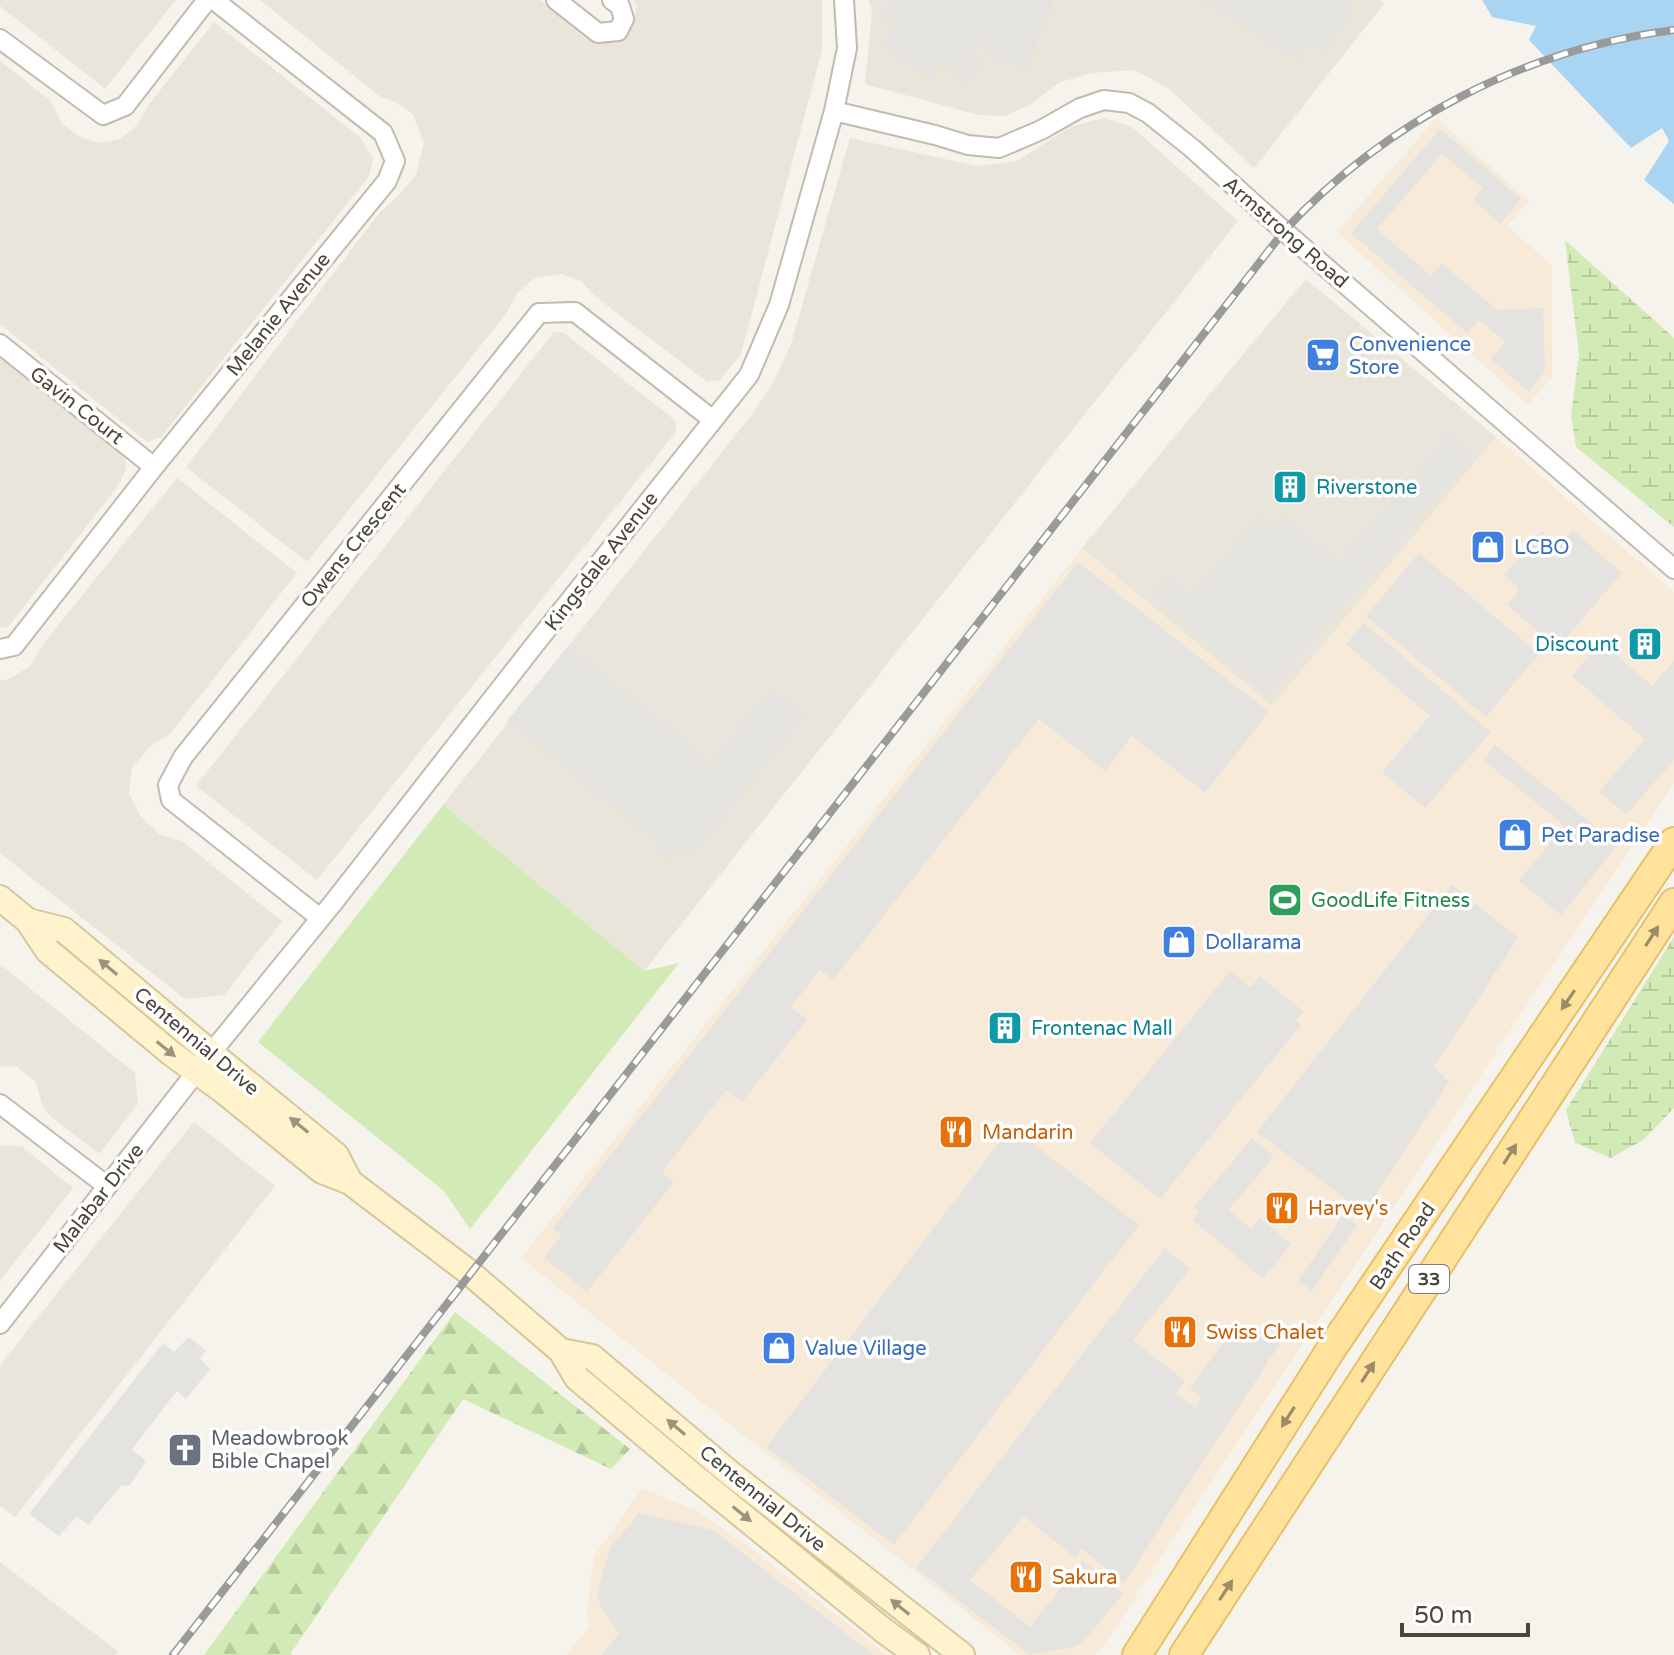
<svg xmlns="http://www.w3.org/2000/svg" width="1674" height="1655" viewBox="0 0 1674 1655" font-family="'Varela Round',sans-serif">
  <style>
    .residential { fill: #eae5da }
    .commercial { fill: #f7ead8 }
    .green { fill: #d2eab5 }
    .forest { fill: url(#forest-firs) }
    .wetland { fill: url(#wetland-marsh) }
    .parking { fill: #e5e3e0 }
    .water { fill: #a9d4f2 }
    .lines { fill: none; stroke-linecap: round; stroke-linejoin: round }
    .minor-casing { stroke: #c2bbae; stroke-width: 22 }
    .secondary-casing { stroke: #d6c79b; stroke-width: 28 }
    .primary-casing { stroke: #e6c16a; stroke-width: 32 }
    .minor { stroke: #fff; stroke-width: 18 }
    .secondary { stroke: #fff3cd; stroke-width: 24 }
    .primary { stroke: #ffe39c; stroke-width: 28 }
    .rail-casing { stroke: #9a9a9a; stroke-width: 8 }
    .rail { stroke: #fff; stroke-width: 5; stroke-dasharray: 15; stroke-linecap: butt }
    .oneway { fill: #9c8c66 }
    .oneway2 { fill: #9c937c }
    .labels { text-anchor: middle; stroke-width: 7; stroke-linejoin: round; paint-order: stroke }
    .shield { fill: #fff; stroke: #817c74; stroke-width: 2 }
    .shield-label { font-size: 18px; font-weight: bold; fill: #4b4439 }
    .street-label { font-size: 20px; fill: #4b4439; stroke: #fff }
    .shop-label { font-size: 20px; fill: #366cbe; stroke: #fff; text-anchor: start }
    .culture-label { font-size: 20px; fill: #0d838f; stroke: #fff; text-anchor: start }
    .leisure-label { font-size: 20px; fill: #27864d; stroke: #fff; text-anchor: start }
    .food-label { font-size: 20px; fill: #c56008; stroke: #fff; text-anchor: start }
    .worship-label { font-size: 20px; fill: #5b616d; stroke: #fff; text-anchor: start }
  </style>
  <defs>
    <pattern id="forest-firs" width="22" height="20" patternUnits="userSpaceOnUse" patternTransform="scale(2)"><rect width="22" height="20" fill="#d2eab5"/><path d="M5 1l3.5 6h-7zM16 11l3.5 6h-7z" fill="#b6ca9c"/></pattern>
    <pattern id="wetland-marsh" width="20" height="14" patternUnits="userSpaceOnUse" patternTransform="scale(2)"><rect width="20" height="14" fill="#d2eab5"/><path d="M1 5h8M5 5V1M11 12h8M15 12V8" fill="none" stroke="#b6ca9c"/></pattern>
  </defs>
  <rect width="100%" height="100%" fill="#f6f3ec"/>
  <!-- residential -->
  <path class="residential" d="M0,0h176l-71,89 -105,-83z
    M260,0h280l45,38 17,6 16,-6 15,-15 4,-18 -4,-5h189v50l-81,304 -21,26 -13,2 -111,-85 -15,-16 -20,-7 -26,4 -18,15 -11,21 -199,248 -121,-95 194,-255 14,-12 22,-25 8,-32 -11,-29 -18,-12 -16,-6z
    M869,0h511l4,4 -130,164 -86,-80 -34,-18 -42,3 -32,9 -29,22 -26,12 -26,-1 -114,-31 7,-72z
    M214,22l147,116 12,20 -4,18 -208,261 -14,5 -147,-118v-263l50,39 12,23 17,14 20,6 21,-4 16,-13 14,-23z
    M1103,118l29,9 106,94 -594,750 -201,-166 310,-392 21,-32 17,-37 59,-206 127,28 40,-5 53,-34z
    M1306,279l190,158 -224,269 -190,-158z
    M554,332h9l113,89v11l-359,448 -121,-94z
    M0,358l125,97 1,14 -8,17 -110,141 -8,1z
    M177,478l120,95 -127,161 -21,13 -17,21 -3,25 12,24 18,17 23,7 100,80 -58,74 -39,4 -185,-146v-173h7l22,-13 18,-28z
    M0,964l135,109 3,31 -39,50 -51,-40 -6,-10 -6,-22 -19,-15 -17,-1z
    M194,1122l81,64 -260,331 -15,-11v-141z
    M11,1145l12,2 50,41 -73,93v-135z
    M0,1562l118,89 -3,4h-115z"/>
  <!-- commercial -->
  <path class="commercial" d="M1436,118l93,83 -22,25 45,39v112l-24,28 -191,-173z
    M1496,437l178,155v191l-573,866 -5,6h-76l-499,-397 561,-710 190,158z
    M642,1489l53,21 61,42 131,103h-320l22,-28 -2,-17 7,-54z"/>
  <!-- green -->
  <path class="green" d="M443,805l201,166 35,-8 -209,266 -27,-39 -185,-148z"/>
  <!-- forest -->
  <path class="forest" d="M455,1312l175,137 -19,20 -148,-70 -172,254 1,2h-88z"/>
  <!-- wetland -->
  <path class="wetland" d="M1565,240l109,98v189l-98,-80 -5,-32 8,-61z
    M1674,937v171l-31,32 -32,18 -36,-15 -9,-33z"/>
  <!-- parking -->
  <path class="parking" d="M891,0h163l-28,70 -33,-12 -15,-20 -11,15 17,5 -18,28 -25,-23 -11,18 -47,-38 12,-17 -17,-10z
    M1202,0h141l11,8 -30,45 -17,-9 -7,17z
    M1440,129l81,70 -21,25 -27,-24 10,-12 -41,-34 -65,75 54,47 11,-13 55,47 46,-2 2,63 -16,21 -38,-33 14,-17 -26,-22 -12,13 -116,-100z
    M1450,433l24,20 -207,241 -116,-100 17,-19 24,20 68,-79 12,11 10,-11 56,47z
    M1573,530l49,43 -65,75 -50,-43 13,-16 -16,-14 38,-44 18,14z
    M1419,553l120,101 -53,63 -120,-101z
    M1078,562l191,150 -64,81 -73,-57 -27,35 -66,-52 -206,261 -13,-10 -29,37 16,13 -65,82 -16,-12 -64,82 12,10 -87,110 -43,-34 18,-23 -9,-7z
    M1364,623l127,109 -66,76 -43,-36 48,-56 -84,-72z
    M1601,642l51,44 22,-25v99l-48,55 -27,-23 46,-53 -73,-63z
    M568,646l136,109 -9,11 8,7 68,-84 33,27 -114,142 -14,-11 -10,13 -12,-10 5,-7 -152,-122z
    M1495,745l123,100 -57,70 -42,-34 45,-56 -81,-65z
    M1452,885l66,53 -84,129 15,15 -85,131 -107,-81z
    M1230,971l21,16 9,-11 44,36 -8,9 5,4 -141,174 -70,-56z
    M1011,1127l128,98 -245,320 -128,-98z
    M1252,1138l22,18 -45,54 22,19 9,-11 31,26 -28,35 -70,-59 6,-8 -5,-5z
    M1343,1215l14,10 -45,66 -14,-10z
    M1165,1248l25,21 -57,71 52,41 -9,13 19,14 7,-9 -12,-11 43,-59 9,7 10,-13 29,19 -157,241 -42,-34 -7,9 -51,-42 -54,64 60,47 53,-67 40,34 -39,47 -10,6 -44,8 -114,-87z
    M189,1337l17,14 -6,7 10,11 -24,30 -9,-8 -45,58 14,12 -16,24 -9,1 -33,39 -11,-9 -18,20 -30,-22 134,-171 11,9z
    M639,1513l74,17 161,125h-272l17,-21 -18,-27 -4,-14 13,-45z"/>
  <!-- water -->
  <path class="water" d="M1482,0h192v204l-30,-24 25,-39 -7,-13 -31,20 -102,-108 7,-14 -44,-9z"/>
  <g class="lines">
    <!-- minor casing -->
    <g class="minor-casing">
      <path id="minor" d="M556,0l42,33 20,-2 6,-12 -4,-13 -8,-6
        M0,39l103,76 22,-9 82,-106
        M834,111l101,24 33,10 31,3 42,-18 39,-22 24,-8 25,3 19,10 45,36 91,82 390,338
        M0,344l154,123
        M0,649l14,-3 140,-179 233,-286 8,-20 -12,-28 -169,-133
        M320,918l-149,-118 -3,-15 15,-28 356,-444 36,-1 138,108
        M0,1104l107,82
        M0,1324l211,-271 122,-150 199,-255 217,-273 30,-70 55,-194 13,-63 -3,-48"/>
    </g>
    <!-- secondary casing -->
    <g class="secondary-casing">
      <path id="secondary" d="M0,898l28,23 20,30 124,103 50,36 100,81 28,11 120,91 91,78 16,27 113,95 193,157 34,25
        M28,921l36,9 147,123 125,102 14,27
        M561,1351l31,6 139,117 231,181"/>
    </g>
    <!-- primary casing -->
    <g class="primary-casing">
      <path id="primary" d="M1137,1655l193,-304 344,-509
        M1184,1655l490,-752"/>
    </g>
    <!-- minor -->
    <use href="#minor" class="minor"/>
    <!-- secondary -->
    <use href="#secondary" class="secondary"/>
    <!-- primary -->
    <use href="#primary" class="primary"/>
    <!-- rail casing -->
    <g class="rail-casing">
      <path id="rail" d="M173,1655l1111,-1424c102,-110 241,-182 390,-201"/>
    </g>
    <!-- rail -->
    <use href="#rail" class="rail"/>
  </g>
  <!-- one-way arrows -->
  <defs><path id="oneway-solid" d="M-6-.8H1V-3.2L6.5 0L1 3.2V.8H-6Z" transform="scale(2)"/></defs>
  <g class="oneway">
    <use href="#oneway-solid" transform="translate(1652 936) rotate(-57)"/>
    <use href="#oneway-solid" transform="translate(1568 1000) rotate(124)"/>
    <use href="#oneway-solid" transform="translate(1510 1154) rotate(-57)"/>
    <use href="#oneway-solid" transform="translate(1368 1372) rotate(-57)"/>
    <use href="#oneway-solid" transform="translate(1288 1417) rotate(123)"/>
    <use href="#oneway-solid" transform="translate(1226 1590) rotate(-57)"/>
  </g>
  <g class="oneway2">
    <use href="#oneway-solid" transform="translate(108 967) rotate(-140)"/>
    <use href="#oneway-solid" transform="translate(166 1049) rotate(39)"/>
    <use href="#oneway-solid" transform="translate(299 1125) rotate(-141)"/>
    <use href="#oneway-solid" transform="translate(676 1427) rotate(-140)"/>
    <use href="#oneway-solid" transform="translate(742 1514) rotate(39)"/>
    <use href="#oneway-solid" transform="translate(900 1607) rotate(-141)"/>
  </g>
  <!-- icons -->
  <defs>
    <g id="supermarket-square" transform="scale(1.8)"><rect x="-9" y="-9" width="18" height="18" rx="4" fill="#3f7fe0" stroke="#fff"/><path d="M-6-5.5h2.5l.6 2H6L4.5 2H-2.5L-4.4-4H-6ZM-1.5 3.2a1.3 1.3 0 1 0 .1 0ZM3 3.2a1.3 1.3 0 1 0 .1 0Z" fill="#fff"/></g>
    <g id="building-square" transform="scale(1.8)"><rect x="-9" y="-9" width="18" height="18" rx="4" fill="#0f9aa8" stroke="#fff"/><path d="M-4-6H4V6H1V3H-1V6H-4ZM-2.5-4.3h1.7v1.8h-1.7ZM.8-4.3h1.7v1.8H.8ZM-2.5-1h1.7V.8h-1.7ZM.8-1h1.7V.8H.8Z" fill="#fff"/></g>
    <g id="shop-square" transform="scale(1.8)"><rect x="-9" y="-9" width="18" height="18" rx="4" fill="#3f7fe0" stroke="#fff"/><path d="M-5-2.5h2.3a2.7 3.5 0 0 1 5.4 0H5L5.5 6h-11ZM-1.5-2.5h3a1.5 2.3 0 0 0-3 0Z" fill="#fff"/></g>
    <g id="stadium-square" transform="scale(1.8)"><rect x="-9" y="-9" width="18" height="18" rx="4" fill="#2e9e5b" stroke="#fff"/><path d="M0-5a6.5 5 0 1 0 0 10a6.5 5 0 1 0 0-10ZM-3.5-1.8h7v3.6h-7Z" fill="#fff"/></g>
    <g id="restaurant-square" transform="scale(1.8)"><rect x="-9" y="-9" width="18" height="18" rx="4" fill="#e8710a" stroke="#fff"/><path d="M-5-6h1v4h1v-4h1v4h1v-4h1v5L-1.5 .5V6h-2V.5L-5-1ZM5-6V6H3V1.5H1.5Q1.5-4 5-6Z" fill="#fff"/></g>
    <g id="church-square" transform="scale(1.8)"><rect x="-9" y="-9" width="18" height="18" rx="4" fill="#6b7280" stroke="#fff"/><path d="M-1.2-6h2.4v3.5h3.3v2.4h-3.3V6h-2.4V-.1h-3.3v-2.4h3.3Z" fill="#fff"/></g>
  </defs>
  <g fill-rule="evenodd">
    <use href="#supermarket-square" x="1323" y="355"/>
    <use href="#building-square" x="1290" y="487"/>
    <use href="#shop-square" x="1488" y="547"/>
    <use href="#building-square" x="1645" y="644"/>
    <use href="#shop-square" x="1515" y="835"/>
    <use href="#stadium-square" x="1285" y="900"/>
    <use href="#shop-square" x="1179" y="942"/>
    <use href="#building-square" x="1005" y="1028"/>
    <use href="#restaurant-square" x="956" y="1132"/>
    <use href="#restaurant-square" x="1282" y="1208"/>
    <use href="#restaurant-square" x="1180" y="1332"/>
    <use href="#shop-square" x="779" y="1348"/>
    <use href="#church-square" x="185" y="1450"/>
    <use href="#restaurant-square" x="1026" y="1577"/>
  </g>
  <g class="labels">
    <!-- shield labels -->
    <rect class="shield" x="1409" y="1265" width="40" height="28" rx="6"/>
    <g class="shield-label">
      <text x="1429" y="1285">33</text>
    </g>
    <!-- street labels -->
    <g class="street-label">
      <text transform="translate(1286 232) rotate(41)" y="7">Armstrong Road</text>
      <text transform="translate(278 314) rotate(-51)" y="7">Melanie Avenue</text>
      <text transform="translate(77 405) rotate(38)" y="7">Gavin Court</text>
      <text transform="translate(353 545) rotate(-51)" y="7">Owens Crescent</text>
      <text transform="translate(601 561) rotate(-52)" y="7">Kingsdale Avenue</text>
      <text transform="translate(197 1041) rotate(40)" y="7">Centennial Drive</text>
      <text transform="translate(98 1198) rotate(-52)" y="7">Malabar Drive</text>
      <text transform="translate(1402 1246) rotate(-56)" y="7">Bath Road</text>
      <text transform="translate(763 1498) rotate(39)" y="7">Centennial Drive</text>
    </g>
    <!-- shop labels -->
    <g class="shop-label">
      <text x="1349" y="351">Convenience<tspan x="1349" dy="23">Store</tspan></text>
      <text x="1514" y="554">LCBO</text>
      <text x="1541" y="842">Pet Paradise</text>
      <text x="1205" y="949">Dollarama</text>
      <text x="805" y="1355">Value Village</text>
    </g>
    <!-- culture labels -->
    <g class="culture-label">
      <text x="1316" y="494">Riverstone</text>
      <text x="1619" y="651" text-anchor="end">Discount</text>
      <text x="1031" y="1035">Frontenac Mall</text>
    </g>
    <!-- leisure labels -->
    <g class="leisure-label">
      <text x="1311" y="907">GoodLife Fitness</text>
    </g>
    <!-- food labels -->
    <g class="food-label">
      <text x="982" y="1139">Mandarin</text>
      <text x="1308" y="1215">Harvey's</text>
      <text x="1206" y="1339">Swiss Chalet</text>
      <text x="1052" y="1584">Sakura</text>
    </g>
    <!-- worship labels -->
    <g class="worship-label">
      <text x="211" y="1445">Meadowbrook<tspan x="211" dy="23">Bible Chapel</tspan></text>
    </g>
  </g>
  <!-- scale -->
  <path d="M1402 1623v12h126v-12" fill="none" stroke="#4b4439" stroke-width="4"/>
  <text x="1414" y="1623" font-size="24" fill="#4b4439" stroke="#ffffff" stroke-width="6" paint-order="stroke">50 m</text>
</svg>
